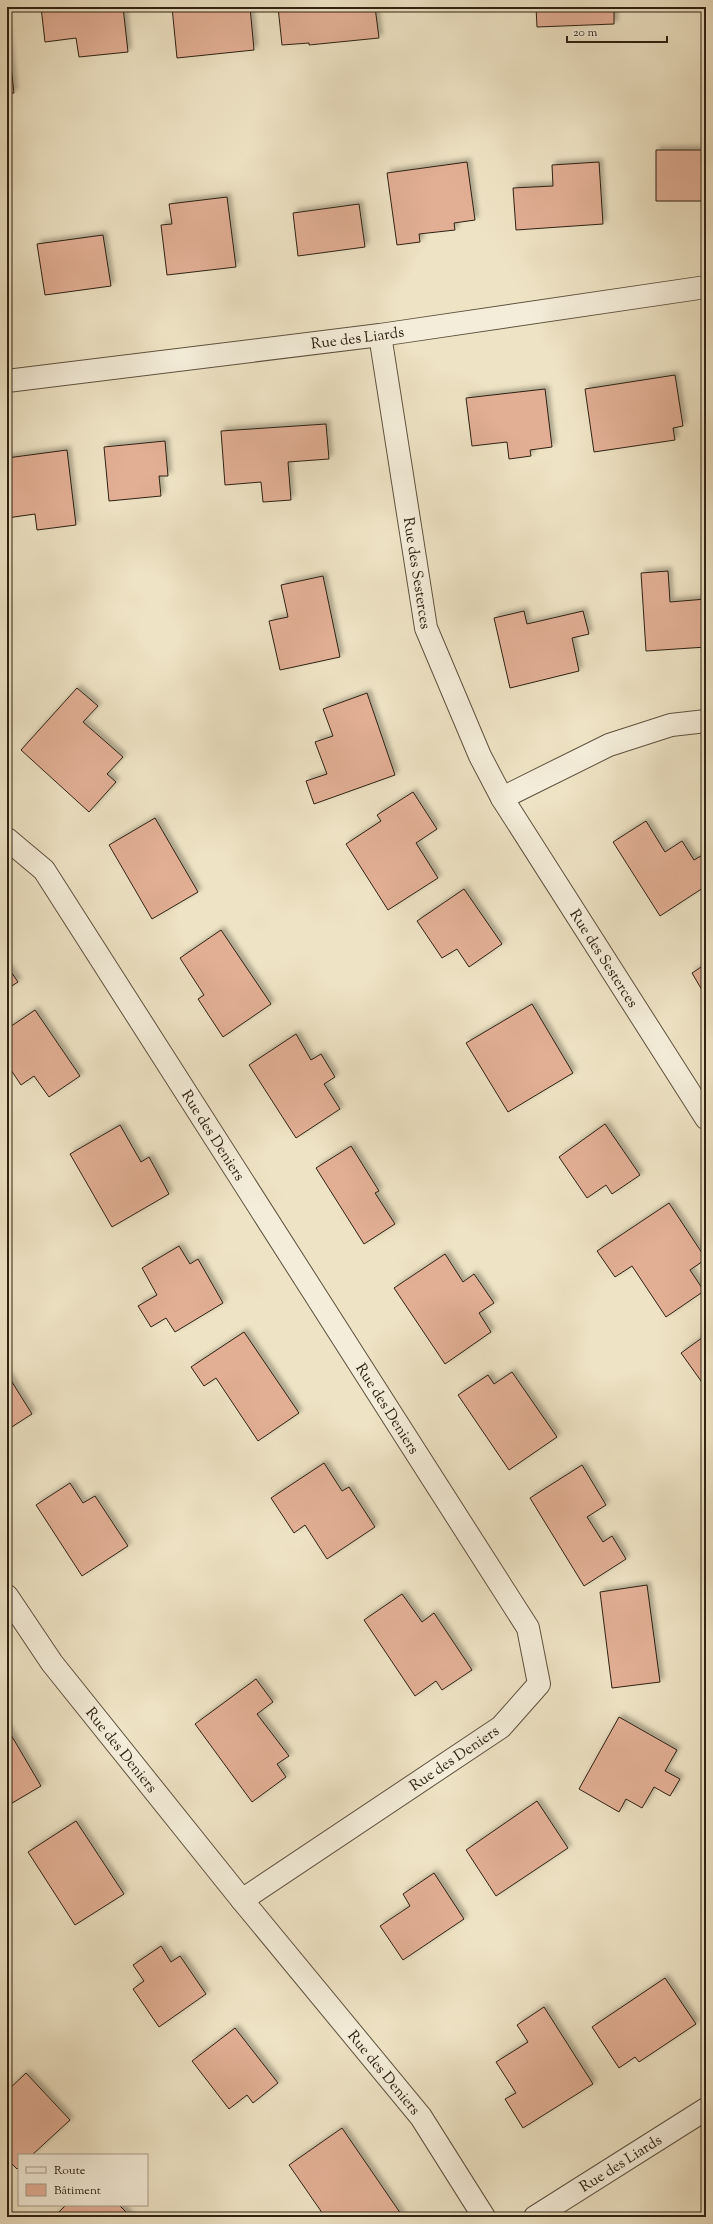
<svg xmlns="http://www.w3.org/2000/svg" width="713" height="2224" viewBox="0 0 713 2224" font-family="'Sorts Mill Goudy',serif">
  <style>
    .building { fill: #e2af95; stroke: #2e2213; filter: url(#shadow) }
    .lines { fill: none; stroke-linecap: round; stroke-linejoin: round }
    .minor-casing { stroke: #5e523f; stroke-width: 24 }
    .minor { stroke: #f4edd9; stroke-width: 22 }
    .labels { text-anchor: middle; stroke-width: 3.5; stroke-linejoin: round; paint-order: stroke }
    .street-label { font-size: 15px; fill: #2e2213; stroke: #f4edd9 }
  </style>
  <defs>
    <filter id="shadow"><feDropShadow dx="3.5" dy="-3.5" stdDeviation="2" flood-color="#0004"/></filter>
  </defs>
  <rect width="100%" height="100%" fill="#eee3c4"/>
  <filter id="stains"><feTurbulence type="fractalNoise" baseFrequency=".005" numOctaves="4"/><feColorMatrix values="0 0 0 0 .2 0 0 0 0 .09 0 0 0 0 .02 0 0 0 .5 -.17"/></filter>
  <radialGradient id="worn" r=".72"><stop offset=".6" stop-color="#630" stop-opacity="0"/><stop offset="1" stop-color="#630" stop-opacity=".3"/></radialGradient>
  <!-- building -->
  <path class="building" d="M41,7h82l5,45 -49,5 -3,-19 -31,4z
    M172,7h78l4,43 -77,8z
    M278,7h97l4,31 -70,7v-2l-27,2z
    M536,7h78v17l-77,3z
    M7,31l7,62 -7,1z
    M656,150h50v51h-50z
    M467,162l8,58 -21,3 1,7 -36,4 1,8 -23,3 -10,-72z
    M599,162l4,62 -87,6 -3,-42 40,-2 -1,-21z
    M227,197l9,70 -69,8 -6,-50 11,-1 -3,-20z
    M359,204l6,43 -67,9 -5,-43z
    M103,235l8,51 -66,9 -8,-51z
    M675,375l8,51 -10,2 2,12 -81,12 -9,-63z
    M545,389l7,58 -22,3 1,6 -22,3 -2,-17 -35,4 -6,-48z
    M326,424l3,35 -41,3 3,38 -28,2 -2,-20 -36,3 -4,-54z
    M165,441l3,35h-9l2,20 -52,5 -5,-54z
    M67,450l9,75 -39,5 -2,-16 -28,4v-60z
    M668,571l2,31 36,-3v48l-60,4 -5,-78z
    M323,576l17,81 -60,13 -11,-49 19,-4 -7,-32z
    M524,611l3,13 56,-13 6,23 -17,4 7,33 -69,17 -16,-70z
    M77,688l21,18 -15,16 40,35 -16,17 9,8 -27,30 -68,-62z
    M367,693l28,82 -81,29 -8,-23 21,-7 -12,-32 18,-6 -10,-27z
    M413,792l24,37 -21,14 22,35 -50,32 -42,-66 35,-23 -4,-6z
    M155,818l43,74 -46,27 -43,-74z
    M646,821l19,31 17,-11 12,19 12,-7v33l-46,30 -47,-74z
    M464,889l38,55 -33,23 -12,-18 -15,9 -25,-37z
    M221,930l50,74 -48,33 -25,-38 6,-4 -24,-37z
    M706,964v33l-14,-24z
    M7,966l11,16 -11,7z
    M532,1004l41,69 -65,39 -42,-69z
    M35,1010l45,66 -31,21 -15,-21 -13,9 -14,-21v-35z
    M296,1034l15,26 10,-6 14,23 -11,7 16,25 -44,29 -47,-73z
    M605,1124l35,51 -28,19 -6,-9 -19,13 -28,-41z
    M120,1125l21,37 8,-5 20,37 -57,33 -42,-73z
    M351,1146l28,45 -4,2 20,31 -31,20 -48,-76z
    M669,1203l37,56 -16,11 14,21 -38,26 -34,-51 -17,11 -18,-26z
    M179,1246l11,18 8,-5 25,44 -48,29 -9,-14 -15,9 -13,-21 19,-11 -15,-27z
    M445,1254l18,28 11,-8 20,29 -15,10 12,19 -46,32 -51,-76z
    M244,1332l55,81 -41,28 -42,-63 -12,8 -13,-19z
    M706,1335v53l-25,-35z
    M512,1372l45,65 -48,33 -51,-75 30,-20 6,9z
    M7,1374l25,40 -25,16z
    M324,1463l18,28 7,-4 26,40 -48,32 -22,-34 -11,8 -23,-35z
    M582,1465l24,40 -19,12 16,25 9,-6 14,23 -42,27 -54,-88z
    M70,1483l13,20 12,-7 33,50 -46,30 -46,-71z
    M647,1585l13,97 -48,6 -12,-96z
    M402,1594l20,28 12,-9 38,57 -30,20 -6,-9 -21,15 -51,-76z
    M256,1679l17,23 -16,12 32,42 -12,8 9,13 -34,25 -57,-78z
    M619,1717l58,33 -12,21 15,8 -10,17 -16,-9 -12,21 -16,-9 -7,13 -40,-23z
    M7,1728l34,58 -34,20z
    M537,1801l31,47 -72,48 -30,-46z
    M76,1821l48,73 -49,31 -47,-73z
    M434,1873l30,46 -61,41 -23,-34 30,-20 -7,-12z
    M161,1946l10,16 9,-6 26,38 -47,33 -26,-38 11,-8 -11,-16z
    M665,1978l31,46 -57,38 -4,-5 -16,11 -27,-41z
    M544,2007l49,77 -70,44 -18,-29 11,-6 -20,-31 32,-20 -11,-17z
    M235,2028l43,55 -25,20 -6,-8 -18,14 -37,-48z
    M26,2073l44,47 -38,35h-13v12l-2,2 -10,-10v-68z
    M342,2128l61,89h-78l-36,-52z
    M66,2205h53l12,12h-77z"/>
  <g class="lines">
    <!-- minor casing -->
    <g class="minor-casing">
      <g id="minor">
        <path id="s1" d="M380,335l46,293 54,128 22,42 204,320"/>
        <path id="s2" d="M7,381l373,-46 326,-48"/>
        <path d="M502,798l107,-53 62,-20 35,-4"/>
        <path id="s3" d="M7,839l37,31 484,758 11,56 -38,43 -259,173"/>
        <path id="s4" d="M7,1596l45,67 190,237 179,217 63,100"/>
        <path id="s5" d="M535,2217l171,-108"/>
      </g>
    </g>
    <!-- minor -->
    <use href="#minor" class="minor"/>
  </g>
  <g class="labels">
    <!-- street labels -->
    <g class="street-label">
      <text dy="5" stroke="none"><textPath href="#s2" startOffset="353">Rue des Liards</textPath></text>
      <text dy="5" stroke="none"><textPath href="#s1" startOffset="241">Rue des Sesterces</textPath></text>
      <text dy="5" stroke="none"><textPath href="#s1" startOffset="673">Rue des Sesterces</textPath></text>
      <text dy="5" stroke="none"><textPath href="#s3" startOffset="363">Rue des Deniers</textPath></text>
      <text dy="5" stroke="none"><textPath href="#s3" startOffset="687">Rue des Deniers</textPath></text>
      <text dy="5" stroke="none"><textPath href="#s4" startOffset="192">Rue des Deniers</textPath></text>
      <text transform="translate(454 1758) rotate(-34)" y="5">Rue des Deniers</text>
      <text dy="5" stroke="none"><textPath href="#s4" startOffset="608">Rue des Deniers</textPath></text>
      <text dy="5" stroke="none"><textPath href="#s5" startOffset="101">Rue des Liards</textPath></text>
    </g>
  </g>
  <!-- margin -->
  <rect width="713" height="2224" fill="none" stroke="#eee3c4" stroke-width="24"/>
  <rect x="8" y="8" width="697" height="2208" fill="none" stroke="#2e2213" stroke-width="2"/>
  <rect x="12" y="12" width="689" height="2200" fill="none" stroke="#2e2213"/>
  <!-- legend -->
  <rect x="18" y="2154" width="130" height="52" fill="#f4edd9" stroke="#a59c8a"/>
  <rect x="26" y="2167" width="20" height="6" fill="#f4edd9" stroke="#a59c8a"/>
  <text x="54" y="2174" font-size="12" fill="#2e2213">Route</text>
  <rect x="26" y="2184" width="20" height="12" fill="#e2af95" stroke="#a59c8a"/>
  <text x="54" y="2194" font-size="12" fill="#2e2213">Bâtiment</text>
  <!-- scale -->
  <path d="M567 36v6h100v-6" fill="none" stroke="#2e2213" stroke-width="2"/>
  <text x="573" y="36" font-size="12" fill="#2e2213" stroke="#f4edd9" stroke-width="3" paint-order="stroke">20 m</text>
  <rect width="100%" height="100%" filter="url(#stains)"/>
  <rect width="100%" height="100%" fill="url(#worn)"/>
</svg>
